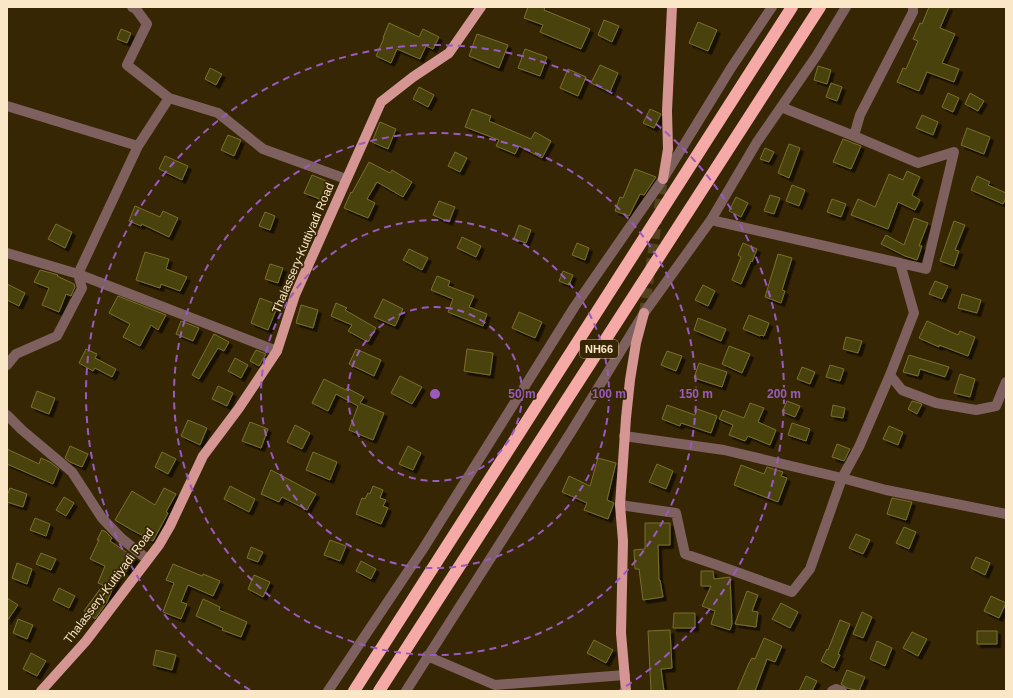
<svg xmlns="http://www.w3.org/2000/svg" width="1013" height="698" viewBox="0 0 1013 698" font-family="Helvetica,sans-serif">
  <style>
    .building { fill: #4a420b; stroke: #79702b; filter: url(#shadow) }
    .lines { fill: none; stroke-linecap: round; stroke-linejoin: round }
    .major-tunnel { stroke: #544321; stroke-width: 10; stroke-dasharray: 10 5; stroke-linecap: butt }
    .minor { stroke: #7e605e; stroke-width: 10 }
    .major { stroke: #d49593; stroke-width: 10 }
    .highway { stroke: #f5aaa7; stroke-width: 12 }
    .ring { fill: none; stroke: #9a5bc1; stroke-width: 2; stroke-dasharray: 7 5 }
    .labels { text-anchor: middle; stroke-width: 3.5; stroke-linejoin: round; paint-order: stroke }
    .shield { fill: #372604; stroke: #bfad8d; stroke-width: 1 }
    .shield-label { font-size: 11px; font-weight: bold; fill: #f9e7c8 }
    .street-label { font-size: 12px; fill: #f9e7c8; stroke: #372604 }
    .centre { fill: #9a5bc1; stroke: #372604; stroke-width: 2 }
    .ring-label { font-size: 12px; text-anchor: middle; font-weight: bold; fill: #9a5bc1; stroke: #372604; stroke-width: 3.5; stroke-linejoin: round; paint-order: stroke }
  </style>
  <defs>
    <filter id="shadow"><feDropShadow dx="3.5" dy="3.5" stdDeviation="0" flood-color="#0009"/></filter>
  </defs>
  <rect width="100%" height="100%" fill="#372604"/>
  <!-- building -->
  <path class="building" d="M528,7h17l-1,3 46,19 -9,20 -41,-17 3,-7 -19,-7z
    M929,7h20l-9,21 15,6 -13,29 17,6 -5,13 -27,-10 -8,19 -22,-9 6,-14 3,1 12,-28 -5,-2 7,-16 2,1z
    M604,20l15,6 -7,16 -14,-7z
    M698,22l19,8 -9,21 -19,-8z
    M389,23l30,14 4,-8 16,8 -6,12 -7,-3 -6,13 -23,-10 -6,14 -15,-7 8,-18h-1z
    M121,29l10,4 -4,10 -10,-4z
    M477,34l31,11 -9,23 -30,-12z
    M525,49l22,8 -7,19 -22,-8z
    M600,65l18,8 -8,19 -19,-9z
    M818,66l13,4 -4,14 -13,-4z
    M210,68l12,6 -6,11 -11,-6z
    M568,69l18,8 -8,19 -18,-8z
    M831,83l11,4 -5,14 -11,-4z
    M419,87l15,8 -6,12 -15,-8z
    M948,93l11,5 -6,14 -11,-5z
    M970,93l14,8 -6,10 -13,-7z
    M472,109l19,7 -2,5 42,18 4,-7 16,9 -9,17 -23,-12 -4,8 -19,-8 3,-6 -34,-13z
    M650,109l11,5 -7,14 -11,-5z
    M922,115l16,7 -5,13 -17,-7z
    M380,122l16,7 -8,20 -16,-7z
    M967,128l23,9 -6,17 -23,-9z
    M228,135l13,5 -7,16 -13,-6z
    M843,139l18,7 -10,23 -18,-7z
    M789,144l11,4 -11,30 -11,-5z
    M765,148l9,4 -5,10 -9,-3z
    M455,152l12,6 -7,14 -12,-6z
    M165,156l23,10 -6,14 -23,-11z
    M369,162l21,11 2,-3 20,12 -9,15 -26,-15 -10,17 8,4 -7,15 -24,-10 7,-16 1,1z
    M635,169l21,8 -12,18 -4,-1 -11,22 -14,-5 5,-14 3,1z
    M907,171l13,6 -8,18 8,5 -5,10 -17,-8 -10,27 -37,-14 7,-16 17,8 14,-33 14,6z
    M312,175l17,7 -7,18 -18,-7z
    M977,176l13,6 -2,3 18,8v5l-3,6 -32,-14z
    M792,185l13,5 -6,16 -13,-5z
    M770,195l10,3 -6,16 -10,-3z
    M736,197l12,6 -7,14 -12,-6z
    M832,199l14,5 -5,13 -14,-5z
    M439,201l16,6 -6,15 -16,-7z
    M135,206l25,11 3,-6 15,7 -9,19 -27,-13 -1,2 -12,-5z
    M265,212l10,4 -5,14 -11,-4z
    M914,218l14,5 -9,23h3l-5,14 -12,-4 -24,-12 5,-9 18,10z
    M954,221l11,4 -10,25 4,1 -5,15 -14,-5z
    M56,224l16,8 -7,16 -17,-9z
    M519,225l12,5 -5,13 -12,-4z
    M462,237l19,9 -5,11 -19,-9z
    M577,243l12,5 -4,12 -13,-5z
    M743,243l14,6 -5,13 -1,-1 -10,23 -9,-4 9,-23 -3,-2z
    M409,249l19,9 -6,12 -19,-10z
    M145,252l24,7 -3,10 21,8 -7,14 -19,-7 -1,4 -24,-8z
    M778,254l14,4 -10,32 3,1 -4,12 -16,-6z
    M270,264l13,4 -5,15 -13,-4z
    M40,270l18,5 -1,1 17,8 1,3 -4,9 -5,-2 -7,18 -17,-7 7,-17 -15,-6z
    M563,271l10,4 -4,10 -10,-4z
    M437,276l13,5 -2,5 26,10 -5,11 18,7 -4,12 -35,-14 5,-13 -22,-9z
    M935,281l13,5 -6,13 -13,-5z
    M7,284l18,9 -6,13 -12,-6z
    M703,285l12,6 -7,15 -13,-6z
    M962,294l19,6 -4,13 -19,-5z
    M118,296l48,19 -8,15 -7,-5 -11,21 -17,-9 7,-13 -21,-11z
    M260,298l18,7 -10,25 -17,-7z
    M383,299l20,10 -8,17 -21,-9z
    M336,303l11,5 -2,2 31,18 -8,14 -20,-11 4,-6 -21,-9z
    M301,305l17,5 -5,18 -17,-5z
    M519,312l23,10 -7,16 -23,-10z
    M749,315l20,8 -5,13 -3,-1 -1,1 -17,-7z
    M698,318l28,11 -5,12 -27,-11z
    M181,321l18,7 -6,13 -17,-7z
    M927,321l31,14 2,-4 15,6 -7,19 -29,-11v2l-20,-9z
    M214,334l15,8 -5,9 -6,-3 -19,31 -7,-4z
    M846,337l16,4 -4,12 -15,-4z
    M729,346l21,8 -8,19 -20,-9z
    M86,349l11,5 -2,4 21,11 -4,8 -17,-9 -2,3 -14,-8z
    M356,349l25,11 -7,16 -25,-12z
    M467,349l26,4 -3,22 -26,-4z
    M256,350l10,4 -7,12 -9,-5z
    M667,351l15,5 -6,15 -15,-6z
    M909,355l40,12 -4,10 -25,-8 -2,7 -15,-4z
    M235,358l13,7 -7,13 -13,-7z
    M699,363l28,9 -5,15 -28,-9z
    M830,365l14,4 -4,12 -14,-4z
    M802,367l13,5 -5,12 -13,-5z
    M960,374l15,5 -5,18 -16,-4z
    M400,376l22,11 -10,17 -21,-11z
    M324,379l22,11 1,-2 17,9 -4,6 24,10 -11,27 -24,-10 9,-24 -22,-12 -8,17 -16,-8z
    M218,386l15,7 -6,13 -15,-7z
    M37,391l18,7 -6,16 -18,-7z
    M787,401l13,5 -5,11 -13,-5z
    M912,401l10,3 -5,10 -9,-5z
    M750,403l14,5 -6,14 18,8 -6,15 -22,-9 -3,5 -16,-6 4,-10 -14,-6 4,-9 21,8z
    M667,405l28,10 2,-6 20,7 -6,17 -30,-10 -1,3 -18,-7z
    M833,405l12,3 -2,10 -12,-2z
    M188,420l19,8 -7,17 -19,-9z
    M250,422l18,7 -7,19 -19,-7z
    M792,423l18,6 -4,12 -18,-6z
    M295,425l15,8 -8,16 -15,-7z
    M889,426l14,6 -5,13 -15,-6z
    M837,444l13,5 -6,12 -12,-4z
    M70,446l18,8 -6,13 -12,-5 -5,-4z
    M408,446l13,7 -8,17 -14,-6z
    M7,449l32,15 2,-6 9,4 9,7 -6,15 -46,-20z
    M162,452l14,7 -8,15 -13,-7z
    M313,452l24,10 -7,18 -24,-10z
    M598,458l18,5 -9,37 7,3 -6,16 -24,-9 3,-7 -25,-11 7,-16 21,10z
    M657,464l16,7 -7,18 -17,-7z
    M741,465l23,9 3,-7 16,5 -2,4 6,2 -9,24 -44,-17z
    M271,470l45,24 -9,16 -25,-13 -3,5 -18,-8z
    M230,486l25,13 -6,13 -25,-13z
    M373,486l10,4 -3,8 6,2 -3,6 5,2 -7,16 -25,-10 6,-16 3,1 3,-6 2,1z
    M10,488l17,6 -4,13 -16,-5v-6z
    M164,488l12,6 -10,18 2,1 -15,28 -23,-12 -15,-9 17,-29 23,14z
    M64,497l10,6 -8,13 -10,-6z
    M892,498l20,4 -6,18 -19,-6z
    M35,518l15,6 -4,12 -16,-6z
    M645,523h25v22h-12l1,35h1l3,17 -20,3 -4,-31h-4l-1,-19 11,-1z
    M904,527l12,5 -7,17 -13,-6z
    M102,530l4,2 6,6 -2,3 25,17 -9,14 -5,-3 -14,33 -12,17 -11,-8 19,-26 -5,-2 7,-17 -15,-7 9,-19h-2z
    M856,534l14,6 -7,14 -14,-6z
    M330,540l16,6 -6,15 -16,-6z
    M251,547l12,5 -5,10 -11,-4z
    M41,553l15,6 -5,11 -15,-6z
    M976,557l14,6 -5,12 -14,-7z
    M361,561l15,8 -5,10 -15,-8z
    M17,563l15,6 -5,15 -15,-6z
    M173,564l29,12 1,-2 17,7 -7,15 -25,-11 -7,17 6,2 -6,15 -18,-7 11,-29 -8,-3z
    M701,571h12l1,8 16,-2 2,47 -2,6 -19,-6 4,-13 -13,-5 9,-20h-10z
    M254,575l16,7 -7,15 -15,-8z
    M59,588l16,8 -6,12 -16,-8z
    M747,591l11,4 -6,16 6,1 -2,15 -21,-3z
    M991,596l15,7 -7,15 -15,-7z
    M7,598l11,7 -11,16z
    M203,599l17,8 -1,3 28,12 -6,15 -19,-7 1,-2 -27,-12z
    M781,603l17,9 -8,16 -18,-9z
    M862,612l10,5 -9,21 -10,-4z
    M674,613h21v15h-22z
    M18,619l15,6 -6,14 -14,-6z
    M840,620l10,4 -12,30 2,1 -6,13 -13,-7 6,-12 1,1z
    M670,630l2,38 -11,1 3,22h-13l-3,-60z
    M977,631h20v13h-20z
    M912,632l15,7 -9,17 -15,-8z
    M764,638l18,8 -7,16 -8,-3 -12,32h-18l12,-28 3,-5 3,1z
    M594,640l19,10 -7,13 -19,-10z
    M877,641l15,7 -7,18 -15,-7z
    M156,650l20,5 -4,15 -19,-5z
    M31,653l15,8 -9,15 -14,-7z
    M847,670l18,7 -6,14 -12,-3 -6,-4z
    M806,676l11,5 -5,10h-13z"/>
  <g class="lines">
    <!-- major-tunnel -->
    <path class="major-tunnel" d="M644,313l19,-134"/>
    <!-- minor -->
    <path class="minor" d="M132,7l4,2 11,15 -20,41 42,33 -31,48
      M169,98l49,15 45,36 83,30
      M7,106l131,40 -60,128 4,14 -25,48 -41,18 -9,11
      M781,107l73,29 64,27 36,-11 -28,117 -26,-6
      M854,136l6,-21 53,-103v-5
      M7,253l71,21 199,77
      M890,375l12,15 34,13 40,7 20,-4 10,-24
      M7,415l15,15 50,42 30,46 19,20 26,21
      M624,436l100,14 118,28 44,12 120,24
      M620,505l56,8 9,41 32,11 75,27 18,-23 32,-91 17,-31 31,-72 24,-62 -14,-50 -189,-43
      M427,656l68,29 130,-10
      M328,691l95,-142 152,-243 88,-127 68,-111 41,-61
      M406,691l165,-259 73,-119 67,-93 46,-78 60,-87 29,-48
      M832,691l4,-2 6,2"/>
    <!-- major -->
    <path class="major" d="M663,179l5,-30 -1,-38 5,-104
      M41,691l45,-50 73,-96 11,-19 33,-70 36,-48 38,-57 18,-56 86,-193 32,-25 36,-24 32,-46
      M626,691l-5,-58 2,-92 -3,-36 6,-87 4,-38 6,-37 8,-30"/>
    <!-- highway -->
    <path class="highway" d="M354,691l438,-684
      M379,691l441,-684"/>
  </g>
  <!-- distance rings -->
  <g class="ring">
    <circle cx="435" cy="394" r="87"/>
    <circle cx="435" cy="394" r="174"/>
    <circle cx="435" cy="394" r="261"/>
    <path d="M250 690A349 349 0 1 1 620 690"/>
  </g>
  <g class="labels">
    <!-- shield labels -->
    <rect class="shield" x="580" y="340" width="38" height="18" rx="3"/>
    <g class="shield-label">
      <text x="599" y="353">NH66</text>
    </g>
    <!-- street labels -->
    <g class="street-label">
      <text transform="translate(303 248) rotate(-67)" y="4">Thalassery-Kuttiyadi Road</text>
      <text transform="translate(109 586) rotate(-53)" y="4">Thalassery-Kuttiyadi Road</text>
    </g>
  </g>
  <circle cx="435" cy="394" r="6" class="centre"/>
  <g class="ring-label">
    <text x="522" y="398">50 m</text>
    <text x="609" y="398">100 m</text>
    <text x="696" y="398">150 m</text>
    <text x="784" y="398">200 m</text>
  </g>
  <!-- border -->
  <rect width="1013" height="698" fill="none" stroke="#f9e7c8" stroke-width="16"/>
</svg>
